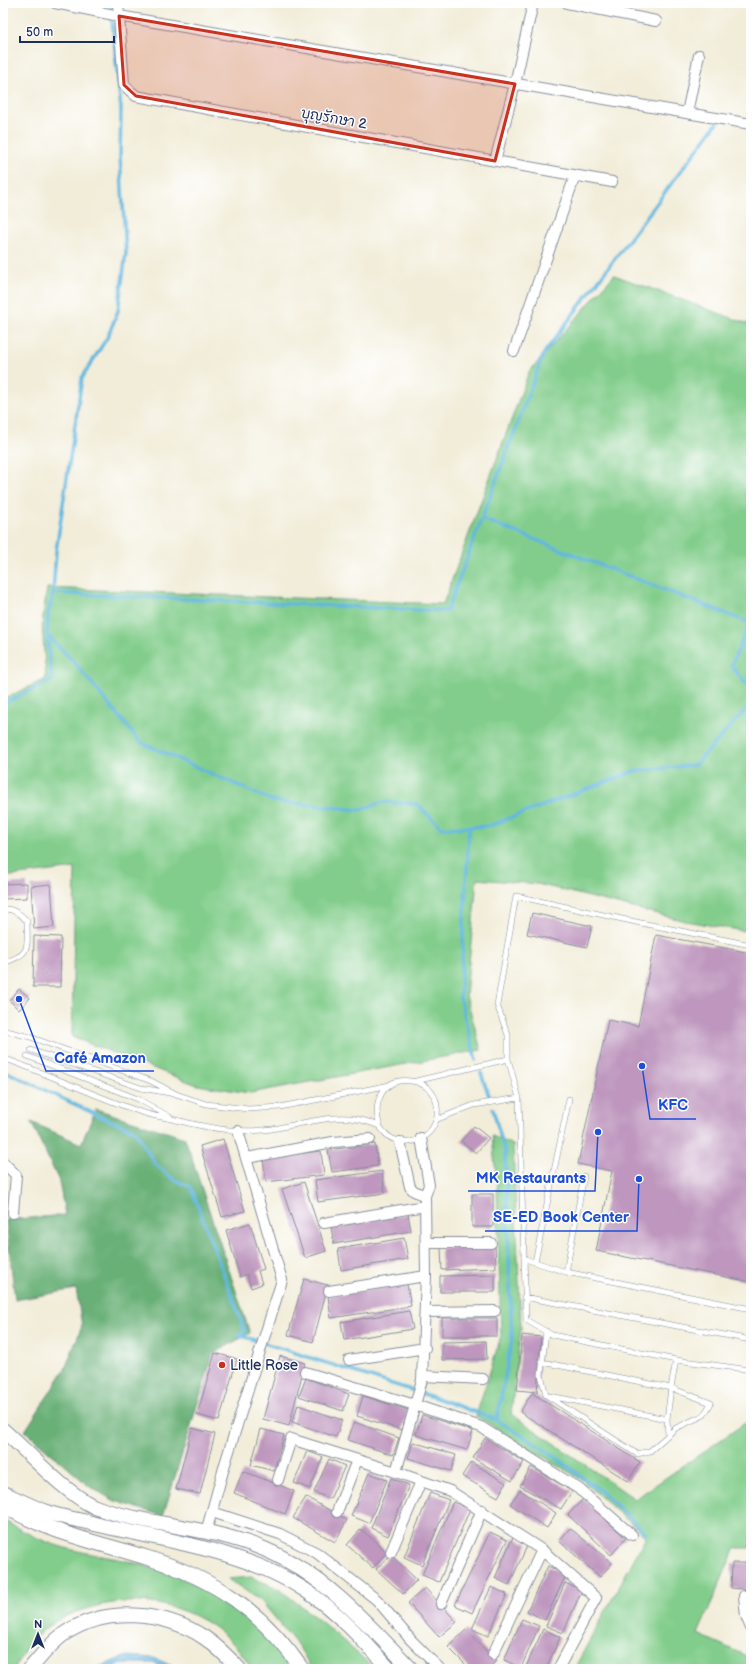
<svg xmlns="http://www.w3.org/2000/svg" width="754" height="1672" viewBox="0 0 754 1672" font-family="'Balsamiq Sans','Playpen Sans Thai',sans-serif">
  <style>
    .green { fill: #82cd8b; stroke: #4e7e74 }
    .forest { fill: #69b077; stroke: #42706a }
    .water { fill: #62b7df; stroke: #3e739e }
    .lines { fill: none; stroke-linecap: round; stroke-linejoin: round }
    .stream { stroke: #62b7df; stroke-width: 3.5 }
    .building { fill: #be96be }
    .service-casing { stroke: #868e9c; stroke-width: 6 }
    .minor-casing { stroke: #868e9c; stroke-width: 12 }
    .secondary-casing { stroke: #868e9c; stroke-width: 16 }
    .service { stroke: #fff; stroke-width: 5 }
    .minor { stroke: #fff; stroke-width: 10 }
    .secondary { stroke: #fff; stroke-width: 14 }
    .marked { fill: #c8321e; fill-opacity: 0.2; stroke: #c8321e; stroke-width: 3; stroke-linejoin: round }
    .poi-dot { fill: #c8321e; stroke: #fff; stroke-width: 1.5 }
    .labels { text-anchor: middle; stroke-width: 3; stroke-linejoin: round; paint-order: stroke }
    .street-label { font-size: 14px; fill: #1b2f5e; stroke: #fff }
    .poi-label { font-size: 14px; fill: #1b2f5e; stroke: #fff; text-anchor: start }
    .leader { fill: none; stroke: #1d4ed8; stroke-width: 1.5 }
    .callout-dot { fill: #1d4ed8; stroke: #fff; stroke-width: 1.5 }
    .callout-label { font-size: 15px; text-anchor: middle; font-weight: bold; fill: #1d4ed8; stroke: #fff; stroke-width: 3; stroke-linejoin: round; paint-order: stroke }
  </style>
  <rect width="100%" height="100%" fill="#fff"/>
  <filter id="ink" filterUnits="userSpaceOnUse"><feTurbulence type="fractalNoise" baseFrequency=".025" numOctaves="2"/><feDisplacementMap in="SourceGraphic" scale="8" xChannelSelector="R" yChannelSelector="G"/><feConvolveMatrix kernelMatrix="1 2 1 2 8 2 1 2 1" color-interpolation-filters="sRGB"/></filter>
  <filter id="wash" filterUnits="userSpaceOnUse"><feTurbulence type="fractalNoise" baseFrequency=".012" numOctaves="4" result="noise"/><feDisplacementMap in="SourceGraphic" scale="16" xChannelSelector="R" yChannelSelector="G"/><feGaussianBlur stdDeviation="0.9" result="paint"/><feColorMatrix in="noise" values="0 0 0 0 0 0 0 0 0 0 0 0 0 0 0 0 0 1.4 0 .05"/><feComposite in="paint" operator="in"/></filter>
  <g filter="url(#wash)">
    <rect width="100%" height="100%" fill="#f2edd9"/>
    <!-- green -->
    <path class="green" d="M614,275l137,50v607l-66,-11 -147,-37 -61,-5 -11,116 15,55 -231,43 -53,-8 -125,-48 3,-169 -72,9v-178l43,-20 -4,-55 5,-36 396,16 86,-232z
      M492,1136l21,9 8,183 -10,86 124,85 116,-80v129h-16l-37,86 53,24v11h-177l72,-132 -64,-57 -106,-64 25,-80 -4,-150z
      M3,1520c14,8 29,16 44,22 22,9 53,13 76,18 64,15 138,48 169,109h-40c-33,-58 -104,-80 -166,-60 -15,4 -33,12 -45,23 -11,11 -19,24 -27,37h-11z
      M251,1577l28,12 45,35 40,35 9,10h-61l-13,-22 -38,-46 -33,-22z"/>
    <!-- forest -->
    <path class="forest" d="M96,1109l89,29 65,195 -37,21 -50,162 -48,-15 -25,-14 -65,-56 40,-62 17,-43 -6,-37 -61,11 -9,-80 59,-5 -6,-34 -28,-59 50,22z"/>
    <!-- water -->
    <path class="water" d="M127,1656l27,2 26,11h-15l-12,-6h-31l-14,6h-15z"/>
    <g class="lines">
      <!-- stream -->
      <path class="stream" d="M482,519l268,104 -19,43 20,23
        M53,593l394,18 97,-258 173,-230
        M47,635l26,26 67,81 133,59 86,9 24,-8 34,2 25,24 47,-2 146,-55 60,-6 56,-61
        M3,704l49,-24 -5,-45 1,-21 5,-21 3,-42 26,-173 26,-42 10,-25 8,-58 -6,-97 1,-47 -11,-106
        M469,828l-9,171 16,61
        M3,1070l96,46 36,14 20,34 18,15 18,8 54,144 -6,4 197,63 61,22 53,33 52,39 44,41
        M481,1073l8,23
        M493,1109l12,44 7,186 -15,81"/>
    </g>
    <g id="blocks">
      <!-- building -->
      <path class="building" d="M27,883v15l-24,1v-15z
        M51,884l3,43 -20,2 -3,-43z
        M532,913l60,13 -5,21 -60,-13z
        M656,935l95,18v329l-155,-31 16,-80 -34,-7 30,-144 30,6z
        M34,936l27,1 -1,50h-27z
        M19,989l11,9 -11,12 -10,-10z
        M474,1126l15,12 -13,15 -15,-12z
        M223,1139l22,72 -23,6 -22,-71z
        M375,1144l3,22 -46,6 -4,-22z
        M321,1151l3,24 -58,7 -3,-24z
        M382,1171l3,22 -67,9 -3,-22z
        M304,1182l22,69 -21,7 -23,-69z
        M472,1194h21v33h-21z
        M408,1214l3,17 -77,13 -3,-17z
        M250,1223l14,46 -6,2 4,13 -11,4 -4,-14 -7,3 -14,-47z
        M404,1238l4,21 -67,11 -3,-21z
        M495,1246l1,22 -54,2 -1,-22z
        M495,1275v17h-55v-16z
        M304,1279l24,6 -15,57 -25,-7z
        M407,1284l4,22 -80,12 -3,-22z
        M409,1311l4,18 -69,11 -3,-18z
        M442,1318h55v18h-55z
        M522,1335l19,2 -4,55 -20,-2z
        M486,1341l1,18 -45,1v-18z
        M215,1353l22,6 -18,62 -22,-6z
        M280,1356l25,7 -16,63 -26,-7z
        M306,1378l43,16 -6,17 -44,-15z
        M532,1393l108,69 -12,19 -108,-69z
        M363,1396l45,14 -6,20 -45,-14z
        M298,1405l44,15 -6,17 -44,-15z
        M422,1415l51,16 -6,19 -51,-15z
        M354,1422l45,16 -6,17 -45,-15z
        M192,1428l23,6 -15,60 -24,-5z
        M261,1429l23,6 -10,36 -23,-6z
        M485,1438l39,24 -12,19 -39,-23z
        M413,1442l43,13 -5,16 -43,-13z
        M307,1451l16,6 -13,32 -16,-6z
        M329,1459l16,7 -15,33 -16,-7z
        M471,1462l35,21 -8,14 -36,-21z
        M531,1467l41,24 -11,18 -41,-23z
        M243,1471l51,20 -9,23 -51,-21z
        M369,1473l18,7 -18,43 -18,-7z
        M391,1478l18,7 -21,51 -17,-8z
        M520,1490l36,23 -9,15 -37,-24z
        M430,1493l19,7 -27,65 -18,-8z
        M306,1497l41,23 -12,22 -42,-24z
        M583,1499l43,39 -15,17 -43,-40z
        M453,1502l17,7 -31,73 -17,-7z
        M570,1528l42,35 -12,14 -41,-36z
        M361,1529l26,23 -14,16 -26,-23z
        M490,1532l17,8 -35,73 -17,-8z
        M513,1537l15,7 -19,41 -14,-7z
        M391,1555l26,25 -14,14 -27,-25z
        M732,1563h19v27l-20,-2z
        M548,1566l18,9 -21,45 -18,-9z
        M565,1583l17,7 -19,43 -17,-7z
        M491,1587l16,7 -19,42 -16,-7z
        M425,1588l32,34 -18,15 -31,-34z
        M522,1619l17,7 -18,42 -17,-8z
        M543,1629l17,8 -14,32h-21z
        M466,1630l30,31 -8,8h-18l-22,-22z"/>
    </g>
  </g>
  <g filter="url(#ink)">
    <use href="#blocks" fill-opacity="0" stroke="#868e9c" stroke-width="1"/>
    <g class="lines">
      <!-- service casing -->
      <g class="service-casing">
        <path id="service" d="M3,909c10,-1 18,5 24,12 0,27 5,33 -24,42
          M751,945l-115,-23 -120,-26 -19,109 11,30v24l11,39 7,222 26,15 124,25 75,10
          M3,1030l27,7 121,44 25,13 30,10 42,5 32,-2 110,-22
          M31,1050l110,38 29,5
          M27,1056l111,43 32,18
          M3,1058c45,16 89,37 135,53 12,5 26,6 38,9 32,8 63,14 96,9 24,-4 60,-15 84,-10 7,1 16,4 23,7 2,2 4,5 6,7 5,6 16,10 24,9 37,-4 38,-57 2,-61 -29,-4 -39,22 -31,46
          M416,1081l92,-22
          M438,1119l36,-14 45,-7
          M525,1259l41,13 185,37
          M535,1262l34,-163
          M566,1272l18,-96
          M524,1297l227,43
          M546,1331l-5,44 5,20 91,59 13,-3 26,-23 28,-13 7,-12 -40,-15 5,-28
          M542,1362l129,26 -4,31 1,16
          M550,1396l117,23"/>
      </g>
      <!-- minor casing -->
      <g class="minor-casing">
        <path id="minor" d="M55,3l64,13 632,108
          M118,3l6,82 12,11 476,86
          M567,3l89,18
          M687,113l12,-58
          M495,161l20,-77 18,-81
          M514,351l61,-175
          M400,1142l10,45 4,4 11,5
          M247,1158l86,-16 37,-3
          M3,1162l13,13 -3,38
          M324,1223l101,-17
          M426,1243h65
          M329,1291l97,-15
          M426,1312l69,-1
          M349,1360l76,-12
          M305,1372l110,33 66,22 98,62 53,46
          M423,1376l60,3
          M396,1472l26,-92 4,-104 -1,-80 4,-11 -8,-47
          M278,1480l13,-41 105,33 54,19 92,59 54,48 -38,71
          M212,1512l68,22 37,19 60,47 34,40 29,29
          M337,1512l20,-52
          M206,1532l19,-68 57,-184 -44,-149
          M391,1552l30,-71
          M744,1596l2,20 5,12
          M441,1604l41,-94
          M493,1654l49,-104"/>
      </g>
      <!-- secondary casing -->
      <g class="secondary-casing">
        <path id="secondary" d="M3,1430c25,22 61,62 90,76 18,8 38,11 56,15 38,7 79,13 115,28 59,25 103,74 147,120
          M3,1493c16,7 31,15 47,20 14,5 30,7 45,11 71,17 147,25 210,66 32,21 59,51 84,79
          M3,1505c45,28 95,37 145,53 67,21 114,53 154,111
          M30,1669c10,-12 21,-26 34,-35 41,-28 101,-23 141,4 13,9 24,20 34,31"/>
      </g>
      <!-- service -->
      <use href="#service" class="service"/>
      <!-- minor -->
      <use href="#minor" class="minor"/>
      <!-- secondary -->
      <use href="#secondary" class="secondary"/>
    </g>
  </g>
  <!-- marked area -->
  <path class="marked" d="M119,16l396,68 -20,77 -359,-65 -12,-11z"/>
  <!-- markers -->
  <circle class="poi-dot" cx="222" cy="1365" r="4"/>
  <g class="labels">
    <!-- street labels -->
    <g class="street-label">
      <text transform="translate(334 118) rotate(10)" y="5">บุญรักษา 2</text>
    </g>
    <!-- poi labels -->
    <g class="poi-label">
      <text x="230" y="1370">Little Rose</text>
    </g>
  </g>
  <!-- callouts -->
  <path class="leader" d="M19 999L46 1071H154M642 1066L650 1119H696M598 1132L595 1191H468M639 1179L637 1231H485"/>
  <g class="callout-dot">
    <circle cx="19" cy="999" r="4"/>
    <circle cx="642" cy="1066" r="4"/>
    <circle cx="598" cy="1132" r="4"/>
    <circle cx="639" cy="1179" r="4"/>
  </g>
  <g class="callout-label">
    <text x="100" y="1063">Café Amazon</text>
    <text x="673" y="1110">KFC</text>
    <text x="531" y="1183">MK Restaurants</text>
    <text x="561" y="1222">SE-ED Book Center</text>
  </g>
  <!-- margin -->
  <rect width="754" height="1672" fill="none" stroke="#fff" stroke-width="16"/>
  <!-- north arrow -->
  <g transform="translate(38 1634)" stroke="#ffffff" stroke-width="3" paint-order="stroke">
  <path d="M0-3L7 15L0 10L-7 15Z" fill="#1b2f5e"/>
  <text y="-6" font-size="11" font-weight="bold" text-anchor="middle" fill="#1b2f5e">N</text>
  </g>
  <!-- scale -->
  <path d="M20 36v6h94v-6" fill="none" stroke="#1b2f5e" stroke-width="2"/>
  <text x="26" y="36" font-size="12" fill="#1b2f5e" stroke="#ffffff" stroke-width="3" paint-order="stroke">50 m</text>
</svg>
